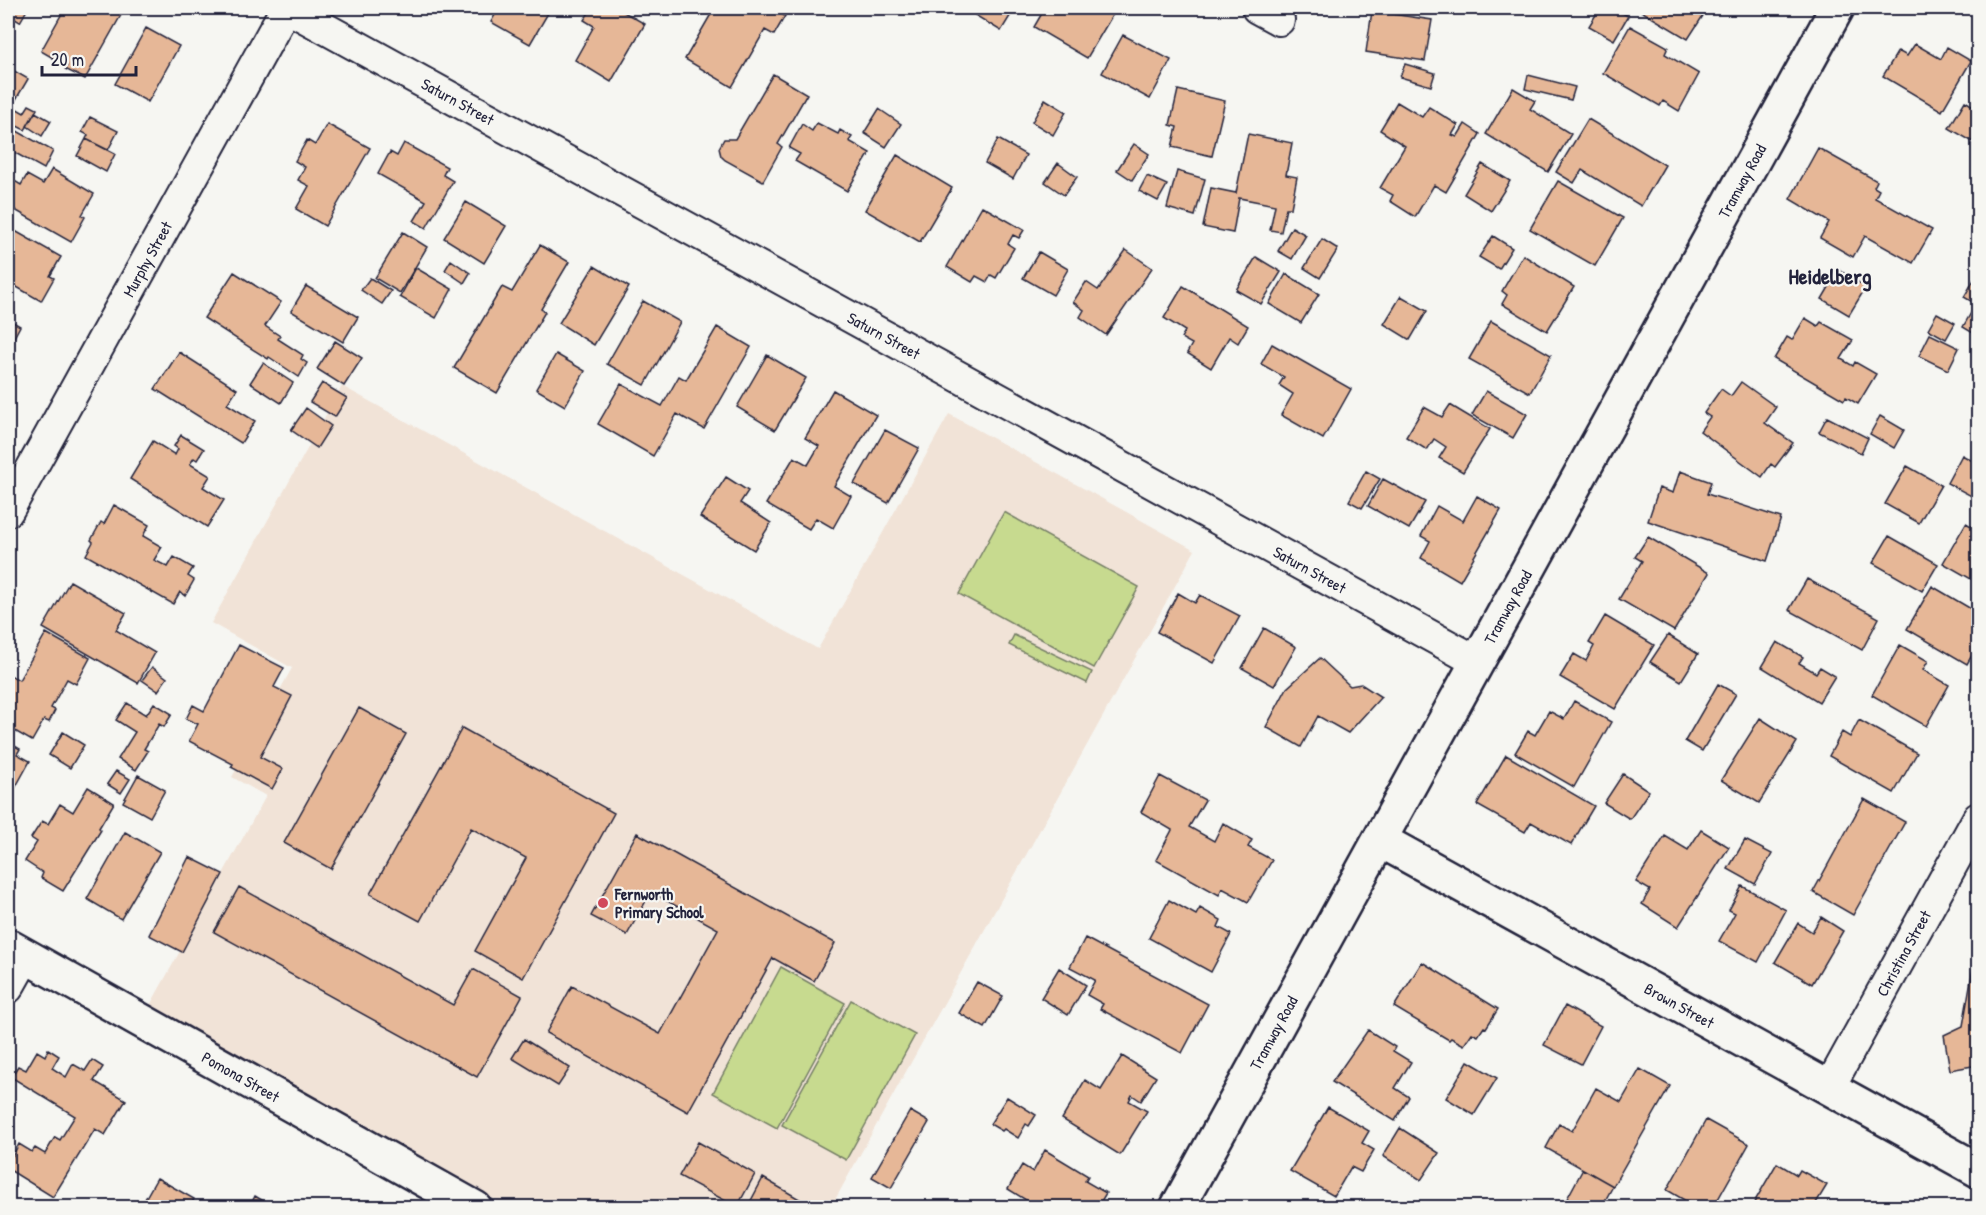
<svg xmlns="http://www.w3.org/2000/svg" width="1986" height="1215" viewBox="0 0 1986 1215" font-family="'Patrick Hand',sans-serif">
  <style>
    .built { fill: #f1e3d7 }
    .pitch { fill: #c7da8f; stroke: #747e65; stroke-width: 1.5 }
    .building { fill: #e6b797; stroke: #22223b; stroke-width: 1.5 }
    .lines { fill: none; stroke-linecap: round; stroke-linejoin: round }
    .minor-casing { stroke: #22223b; stroke-width: 34 }
    .tertiary-casing { stroke: #22223b; stroke-width: 38 }
    .minor { stroke: #f6f6f2; stroke-width: 30 }
    .tertiary { stroke: #f6f6f2; stroke-width: 33 }
    .poi-dot { fill: #d1495b; stroke: #f6f6f2; stroke-width: 2 }
    .labels { text-anchor: middle; stroke-width: 4.5; stroke-linejoin: round; paint-order: stroke }
    .street-label { font-size: 16px; fill: #22223b; stroke: #f6f6f2 }
    .poi-label { font-size: 16px; font-weight: bold; fill: #22223b; stroke: #f6f6f2; text-anchor: start }
    .district-label { font-size: 22px; font-weight: bold; fill: #22223b; stroke: #f6f6f2 }
  </style>
  <rect width="100%" height="100%" fill="#f6f6f2"/>
  <filter id="ink" filterUnits="userSpaceOnUse"><feTurbulence type="fractalNoise" baseFrequency=".0167" numOctaves="2"/><feDisplacementMap in="SourceGraphic" scale="12" xChannelSelector="R" yChannelSelector="G"/><feConvolveMatrix kernelMatrix="1 2 1 2 8 2 1 2 1" color-interpolation-filters="sRGB"/></filter>
  <g filter="url(#ink)">
    <!-- built -->
    <path class="built" d="M342,386l476,263 131,-235 246,136 -364,657h-324l-359,-198 118,-213 -34,-19 60,-109 -81,-45z"/>
    <!-- pitch -->
    <path class="pitch" d="M1004,512l135,75 -45,81 -135,-74z
      M1014,635l78,37 -5,11 -78,-38z
      M781,967l64,36 -68,125 -64,-35z
      M851,1000l64,35 -69,125 -64,-35z"/>
    <!-- building -->
    <path class="building" d="M8,8h20l-8,14 -12,-7z
      M65,8h60l-40,71 -20,-10 2,-3 -26,-15z
      M499,8h52l-21,36 -39,-22z
      M592,8h25l28,16 -34,58 -36,-22 19,-34 -10,-6z
      M712,8h57l16,8 -11,19 -9,-5 -33,57 -47,-28 29,-50z
      M972,8h43l-14,23 -31,-19z
      M1045,8h69l2,1 -29,49 -53,-31z
      M1600,8h14l14,8 -14,24 -25,-14z
      M1636,8h72l-20,31z
      M1372,11l60,9 -7,41 -59,-9z
      M1630,26l38,21 -3,7 34,20 -20,37 -16,-10 -3,5 -57,-33z
      M146,28l33,18 -31,56 -33,-18z
      M1123,35l48,25 -21,39 -48,-26z
      M1915,44l26,15 6,-12 24,14 -29,50 -59,-35 15,-25 9,5z
      M1405,64l30,9 -4,13 -31,-9z
      M9,68l19,11 -16,27 12,7 5,-8 8,4 -12,21 -10,-5 -1,3 -6,-4v-53z
      M773,74l34,20 -29,50 4,3 -19,34 -38,-21 -4,-4 -2,-8 5,-9h11z
      M1528,75l47,12 -4,13 -46,-11z
      M1513,88l22,13 -5,8 41,25 -23,38 -62,-38z
      M1178,90l47,11 -13,55 -40,-9 5,-20 -7,-2z
      M1045,99l21,13 -13,23 -21,-13z
      M1965,101l13,8v36l-29,-17z
      M1397,102l25,15 7,-10 29,18 -6,10 5,2 8,-13 15,10 -34,58 -12,-7 -19,32 -25,-16 3,-6 -13,-7 25,-42 -25,-16z
      M879,109l22,15 -15,23 -22,-14z
      M35,112l16,9 -9,15 -15,-10z
      M90,117l28,14 -10,19 -22,-11 2,-4 -6,-3z
      M1588,119l77,46 -24,41 -59,-36 -8,13 -18,-11z
      M817,123l21,11 2,-4 12,7 -3,4 21,12 -23,38 -52,-30 5,-7 -11,-6 13,-24 10,7z
      M327,124l43,24 -45,78 -29,-17 13,-23 -11,-6 7,-13 -10,-6 12,-21 8,5z
      M8,126l45,25 -9,18 -36,-20z
      M1248,134l44,9 -6,32 11,2 -6,31h-5l-5,24 -11,-2 5,-25 -36,-7 -6,35 -30,-6 8,-39 25,5z
      M86,139l29,15 -9,18 -29,-16z
      M998,139l28,16 -13,24 -28,-16z
      M404,143l43,24 -4,8 10,6 -27,47 -12,-7 12,-20 -48,-27 12,-22 7,4z
      M1134,144l15,10 -17,26 -15,-10z
      M1818,148l59,33 -3,6 5,3 -4,8 57,32 -19,33 -48,-27 -12,21 -33,-19 9,-16 -39,-23z
      M897,155l55,33 -32,54 -55,-32z
      M1058,163l19,14 -13,18 -19,-13z
      M1482,164l28,17 -19,30 -27,-17z
      M52,169l42,25 -12,21 3,2 -14,25 -63,-36v-29l13,8 6,-10 16,9z
      M1177,171l28,8 -10,37 -28,-8z
      M1147,176l20,9 -9,16 -19,-10z
      M1558,181l65,37 -28,48 -65,-37z
      M466,202l40,24 -22,37 -40,-25z
      M982,206l42,24 -5,8 -6,-3 -5,9 6,4 -18,30 -5,-3 -4,7 -11,-6 -4,6 -25,-15z
      M8,227l53,30 -11,19 4,2 -13,23 -33,-19z
      M1292,227l14,8 -14,24 -14,-8z
      M403,232l24,15 -27,46 -25,-15z
      M1493,236l19,12 -13,21 -20,-12z
      M1322,239l16,10 -18,29 -16,-10z
      M540,245l29,17 -28,47 4,3 -48,81 -43,-25 48,-81 10,5z
      M1126,250l26,18 -46,67 -26,-18 4,-7 -11,-8 13,-20 12,8z
      M1039,252l29,17 -15,26 -30,-17z
      M1523,255l51,32 -27,44 -45,-27 5,-9 -5,-4z
      M1256,257l25,15 -20,32 -25,-14z
      M451,260l19,13 -6,10 -19,-13z
      M594,266l35,21 -35,58 -35,-22z
      M416,268l36,21 -16,29 -36,-21z
      M1839,270l27,17 -17,28 -27,-16z
      M234,272l47,30 -16,24 15,10 -2,3 25,16 -2,4 6,4 -8,14 -30,-20 -1,2 -64,-41z
      M1978,273v63l-15,-9 13,-23 -12,-7z
      M1286,274l33,20 -18,29 -32,-19z
      M370,278l21,13 -9,13 -21,-14z
      M306,286l52,31 -15,25 -52,-31z
      M1183,286l65,40 -10,17 -9,-6 -18,31 -24,-15 5,-9 -11,-6 4,-7 -21,-13z
      M1401,296l26,15 -17,29 -26,-16z
      M643,301l37,21 -35,63 -38,-21z
      M1937,313l18,10 -9,16 -18,-10z
      M1805,318l13,8 3,-4 32,18 -12,19 12,7 2,-4 21,12 -18,30 -12,-7 -2,3 -70,-41 13,-22 5,3z
      M8,319l12,7 -10,19 3,3 -5,10z
      M1491,321l60,34 -21,38 -61,-34z
      M717,327l34,20 -47,82 -27,-15 -24,42 -55,-32 23,-40 41,22 17,-30 7,4z
      M1930,334l29,14 -11,22 -29,-14z
      M335,341l27,17 -18,28 -27,-17z
      M1272,344l79,45 -28,50 -42,-24 12,-21 -14,-9 5,-8 -23,-13z
      M179,352l58,37 -10,15 28,17 -14,22 -86,-54z
      M556,354l29,17 -20,35 -29,-17z
      M767,355l39,23 -31,52 -38,-23z
      M263,363l30,20 -12,20 -31,-20z
      M1741,382l35,25 -11,16 28,20 -18,24 -4,-3 -9,13 -62,-46 10,-14 -6,-4 17,-24 10,7z
      M322,383l25,15 -12,19 -25,-15z
      M833,390l43,25 -42,71 17,10 -18,32 -17,-10 -7,11 -43,-25 28,-47 14,8 11,-19 -14,-8z
      M1486,391l41,23 -14,24 -41,-23z
      M1450,405l40,24 -27,43 -24,-14 7,-11 -12,-8 -7,11 -21,-13 18,-30 18,10z
      M306,408l25,18 -14,22 -26,-18z
      M1880,416l24,14 -10,18 -24,-14z
      M1827,417l41,21 -7,15 -42,-21z
      M885,430l34,18 -31,55 -34,-19z
      M181,435l23,14 -7,11 -3,-2 -4,6 20,12 -7,11 21,13 -17,27 -77,-48 23,-38 22,14 3,-6 -4,-3z
      M1962,455l16,9 -1,15h1v16l-1,4 -30,-16z
      M1907,466l34,19 -22,38 -34,-19z
      M1366,471l14,8 -18,29 -13,-7z
      M1680,471l31,11 -4,12 74,24 -14,43 -119,-40 11,-33 14,5z
      M726,477l22,14 -8,12 31,20 -17,27 -54,-33z
      M1383,479l42,23 -16,27 -41,-23z
      M1477,496l24,14 -41,71 -39,-23 9,-17 -9,-5 16,-30 26,15z
      M114,505l35,20 -6,11 19,11 -8,13 14,7 6,-10 19,11 -5,8 6,4 -9,16 -5,-4 -7,12 -87,-49 7,-13 -2,-2 10,-18 3,2z
      M1966,523l12,7v53l-35,-20z
      M1889,536l49,28 -16,27 -49,-28z
      M1648,537l61,36 -35,58 -55,-32 23,-38 -7,-4z
      M1807,579l72,39 -17,32 -73,-40z
      M70,581l56,32 -10,17 39,23 -17,30 -95,-55z
      M1932,586l46,27v32l-11,19 -60,-35z
      M1178,593l17,10 5,-8 40,21 -26,47 -57,-31z
      M1605,616l49,29 -39,64 -55,-32 14,-23 12,7 8,-15 -5,-3z
      M1264,628l32,19 -22,39 -32,-18z
      M46,633l44,25 -14,26 -9,-5 -16,29 4,2 -6,12 -5,-2 -12,21 -24,-14v-53l11,6z
      M1668,635l30,19 -17,27 -31,-19z
      M1777,642l26,15 -4,6 17,10 4,-6 15,9 -16,26 -57,-35z
      M239,645l45,23 -10,19 18,9 -32,61 23,12 -11,20 -41,-22 2,-3 -44,-23 9,-17 -12,-5 7,-14 11,6z
      M1900,645l28,16 -5,9 26,15 -23,41 -54,-31z
      M1320,658l30,28 11,-2 20,13 -33,36 -30,-17 -17,31 -35,-20 21,-39z
      M152,667l15,11 -9,13 -16,-11z
      M1718,684l18,10 -34,57 -17,-10z
      M1574,701l37,21 -37,65 -59,-34 13,-22 7,4 14,-24 15,8z
      M127,703l19,12 8,-12 18,11 -8,13 -5,-3 -15,25 4,2 -12,19 -18,-11 17,-27 -19,-12z
      M359,708l47,26 -75,135 -47,-26z
      M1760,718l37,24 -38,61 -38,-23z
      M1859,720l58,33 -23,40 -65,-37 13,-24 8,5z
      M462,728l152,85 -91,165 -48,-27 51,-93 -55,-30 -51,93 -50,-27z
      M63,732l21,13 -14,23 -21,-13z
      M8,742l12,7 -3,5 13,7 -22,40z
      M1506,755l88,51 -23,39 -40,-23 -6,10 -48,-27z
      M116,771l14,8 -9,14 -14,-9z
      M1623,774l26,17 -19,28 -26,-16z
      M138,775l27,15 -15,27 -27,-15z
      M1160,776l45,24 -16,27 25,14 9,-18 29,17 -4,7 24,13 -24,42 -26,-14 -3,7 -63,-35 16,-30 -31,-18z
      M88,787l26,16 -15,25 2,2 -38,61 -22,-13 2,-5 -18,-12 12,-19 -6,-4 11,-17 6,3 12,-20 13,8z
      M1864,799l41,23 -52,93 -40,-23z
      M1701,830l28,17 -51,80 -36,-23 8,-14 -14,-8 29,-46 23,14z
      M125,832l35,20 -39,67 -34,-20z
      M637,833l198,110 -21,38 -41,-23 -85,154 -142,-79 26,-47 88,48 58,-105 -67,-37 -24,43 -36,-19z
      M1745,840l27,14 -17,30 -27,-15z
      M189,857l34,17 -41,78 -33,-17z
      M1742,886l44,24 -28,52 -39,-21 16,-28 -6,-3z
      M239,887l214,118 20,-36 49,27 -45,81 -263,-145z
      M1169,900l27,15 4,-7 21,12 -3,7 13,7 -20,38 -62,-34z
      M1821,917l22,14 -31,53 -37,-22 23,-39 14,9z
      M1085,938l123,66 -26,49 -82,-44 3,-5 -16,-9 8,-15 -25,-13z
      M1422,962l76,47 -12,19 -2,-1 -6,9 -6,-3 -8,12 -13,-7 -2,2 -55,-33z
      M1059,968l27,17 -18,30 -27,-17z
      M1973,968l5,2v95l-28,5 -6,-35 19,-9z
      M977,982l26,14 -18,32 -26,-15z
      M1565,1006l36,20 -20,38 -37,-19z
      M1368,1030l27,17 -2,4 18,11 -16,26 14,9 -14,24 -63,-39z
      M524,1039l46,29 -12,18 -46,-28z
      M48,1049l11,7 -7,12 14,9 7,-13 12,7 7,-11 11,7 -9,14 32,19 -21,35 -10,-6 -42,68 -45,-28v-5l11,-20 13,8 3,-4 10,6 10,-17 5,3 15,-24 -64,-39 7,-11 8,4 11,-19 8,5z
      M1122,1056l34,21 -15,24 -9,-6 -3,6 18,10 -27,44 -58,-36 23,-39 16,10z
      M1468,1061l29,17 -23,37 -28,-17z
      M1640,1069l30,17 -57,100 -67,-38 13,-24 13,7 24,-43 25,14z
      M1007,1097l29,18 -7,11 -3,-2 -8,14 -14,-9 -2,2 -12,-7z
      M1328,1107l41,24 -7,12 12,7 -13,22 -10,-5 -17,29 -44,-25z
      M910,1111l19,11 -38,66 -19,-11z
      M1706,1120l43,24 -36,64h-15l-31,-18z
      M1400,1128l39,25 -18,27 -38,-24z
      M698,1142l57,32 -18,33 -58,-31z
      M1045,1150l43,26 -3,5 21,12 -9,15h-58l-31,-19 14,-24 11,7z
      M1777,1163l20,12 3,-5 27,15 -14,23 -61,-2z
      M1583,1169l30,17 -12,22h-39z
      M157,1178l37,21 -5,9h-49z
      M763,1178l52,30h-68z
      M255,1196l20,12h-26z"/>
    <g class="lines">
      <!-- minor casing -->
      <g class="minor-casing">
        <g id="minor">
          <path id="s1" d="M288,8l1190,654"/>
          <path d="M1257,8l22,12"/>
          <path id="s2" d="M8,511l278,-503"/>
          <path d="M8,988l18,-32"/>
          <path id="s3" d="M1829,1088l149,-270"/>
        </g>
      </g>
      <!-- tertiary casing -->
      <g class="tertiary-casing">
        <g id="tertiary">
          <path id="s4" d="M1380,840l598,330"/>
          <path id="s5" d="M8,946l467,262"/>
          <path id="s6" d="M1177,1208l660,-1200"/>
        </g>
      </g>
      <!-- minor -->
      <use href="#minor" class="minor"/>
      <!-- tertiary -->
      <use href="#tertiary" class="tertiary"/>
    </g>
  </g>
  <!-- markers -->
  <circle class="poi-dot" cx="603" cy="903" r="6"/>
  <g class="labels">
    <!-- street labels -->
    <g class="street-label">
      <text dy="6" stroke="none"><textPath href="#s1" startOffset="194">Saturn Street</textPath></text>
      <text dy="6" stroke="none"><textPath href="#s6" startOffset="1172">Tramway Road</textPath></text>
      <text dy="6" stroke="none"><textPath href="#s2" startOffset="288">Murphy Street</textPath></text>
      <text dy="6" stroke="none"><textPath href="#s1" startOffset="680">Saturn Street</textPath></text>
      <text dy="6" stroke="none"><textPath href="#s1" startOffset="1166">Saturn Street</textPath></text>
      <text dy="6" stroke="none"><textPath href="#s6" startOffset="686">Tramway Road</textPath></text>
      <text dy="6" stroke="none"><textPath href="#s3" startOffset="154">Christina Street</textPath></text>
      <text dy="6" stroke="none"><textPath href="#s4" startOffset="342">Brown Street</textPath></text>
      <text dy="6" stroke="none"><textPath href="#s6" startOffset="200">Tramway Road</textPath></text>
      <text dy="6" stroke="none"><textPath href="#s5" startOffset="267">Pomona Street</textPath></text>
    </g>
    <!-- poi labels -->
    <g class="poi-label">
      <text x="615" y="900">Fernworth<tspan x="615" dy="18">Primary School</tspan></text>
    </g>
    <!-- district labels -->
    <g class="district-label">
      <text x="1830" y="284">Heidelberg</text>
    </g>
  </g>
  <!-- margin -->
  <rect width="1986" height="1215" fill="none" stroke="#f6f6f2" stroke-width="30"/>
  <rect x="15" y="15" width="1956" height="1185" fill="none" stroke="#22223b" stroke-width="2" filter="url(#ink)"/>
  <!-- scale -->
  <path d="M42 66v9h94v-9" fill="none" stroke="#22223b" stroke-width="3"/>
  <text x="51" y="66" font-size="18" fill="#22223b" stroke="#f6f6f2" stroke-width="4.5" paint-order="stroke">20 m</text>
</svg>
